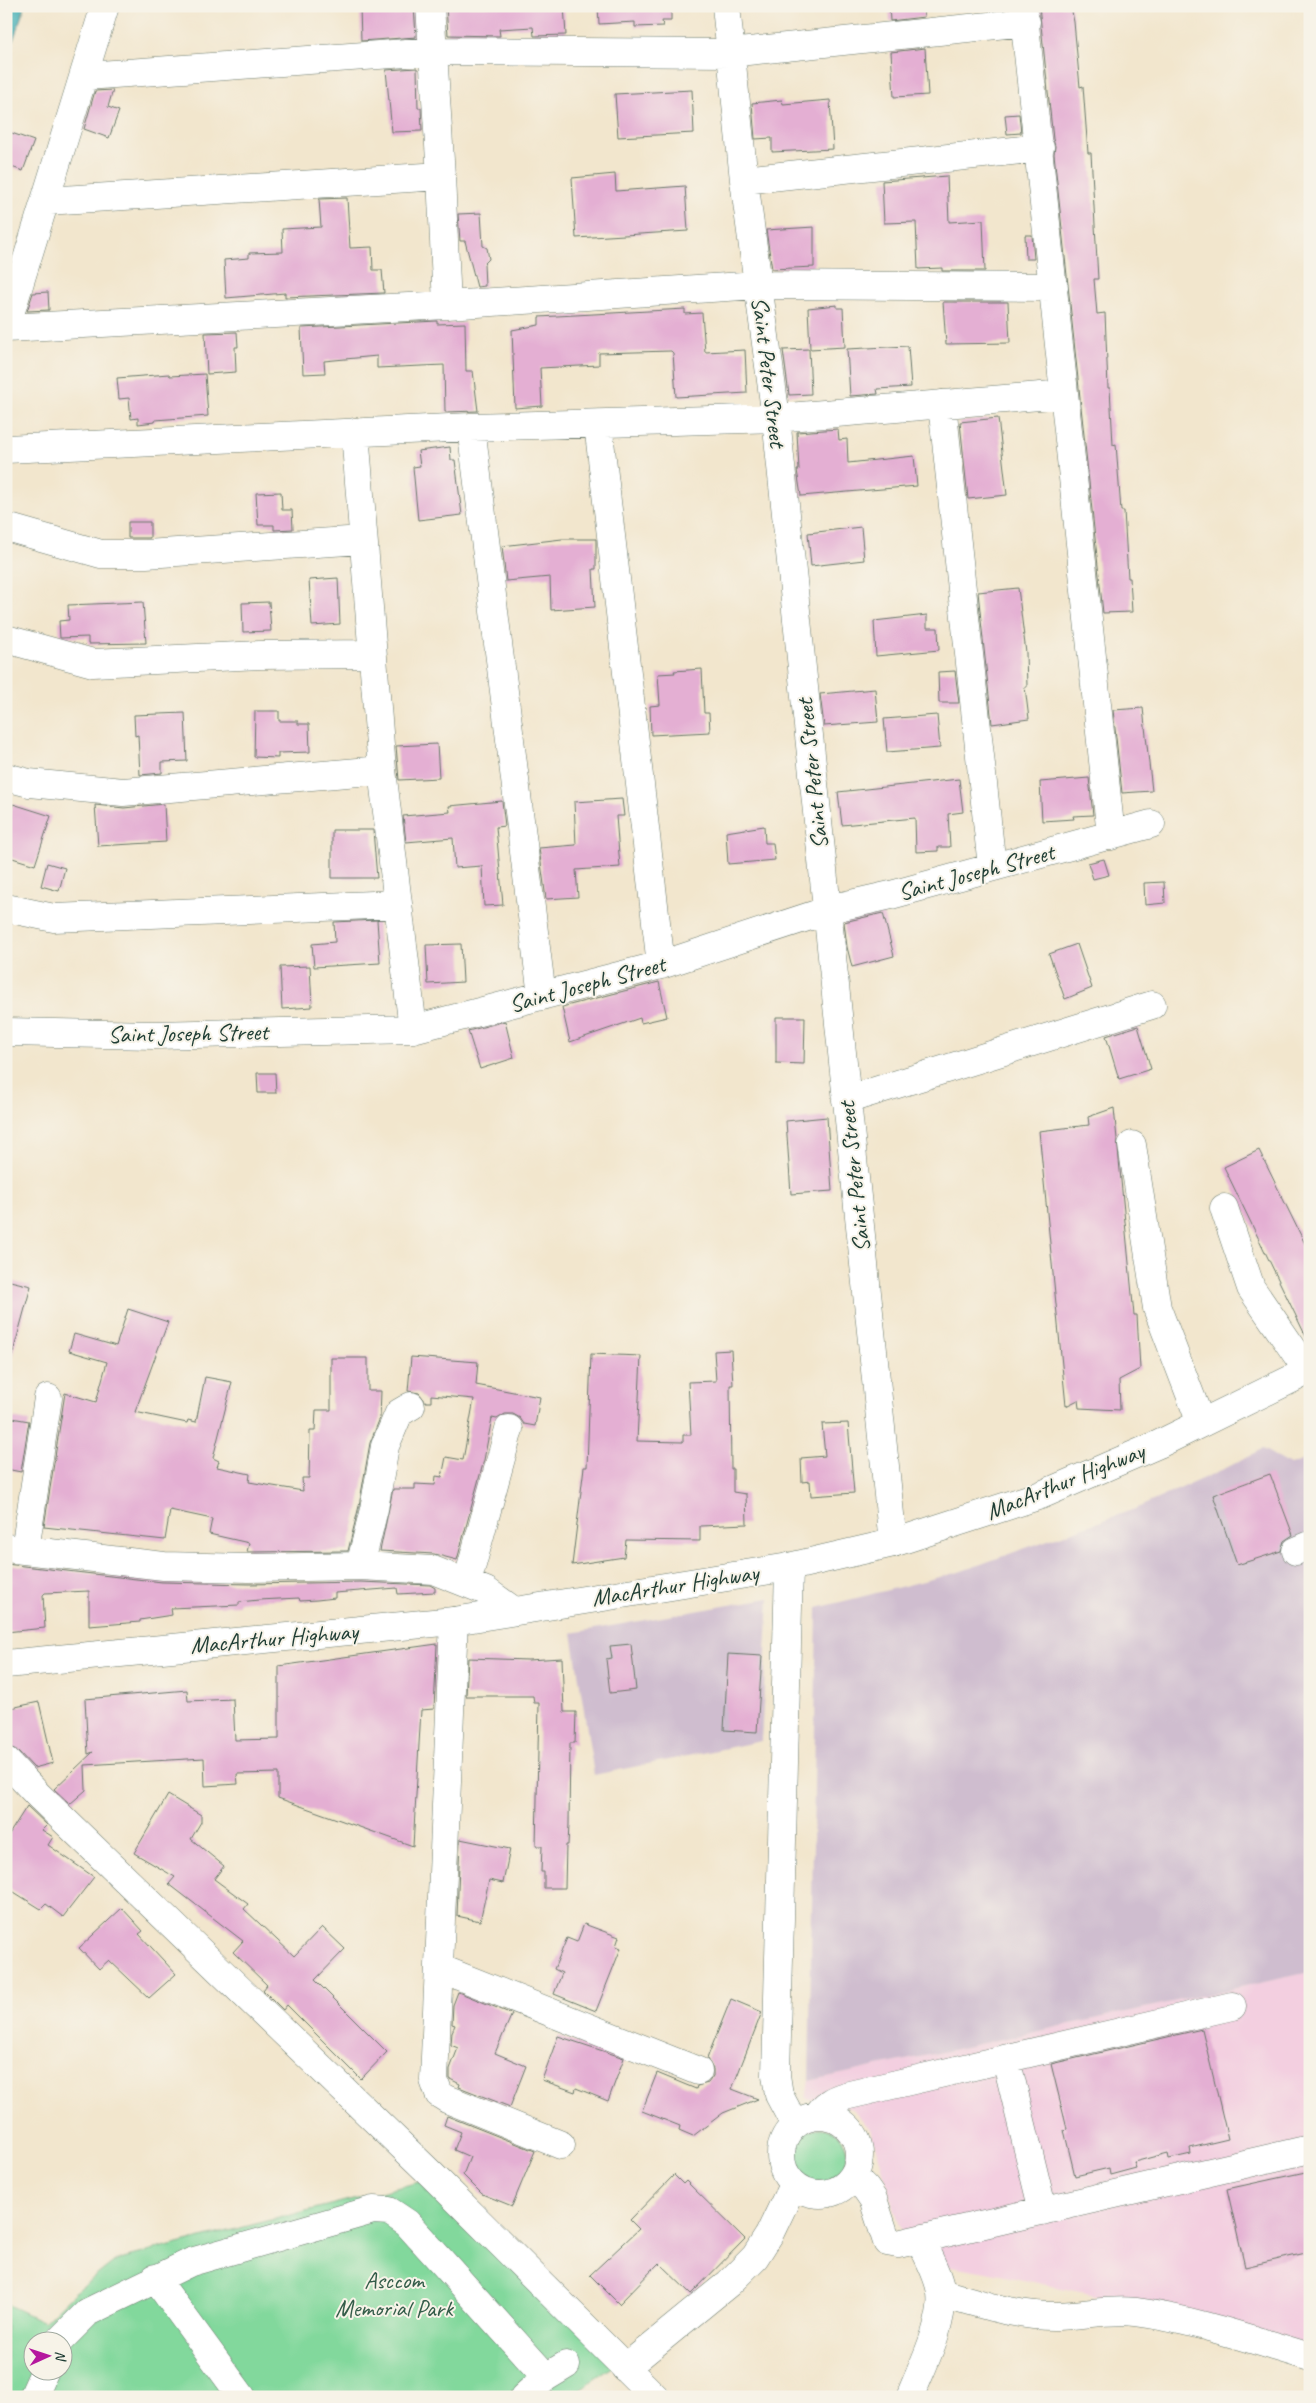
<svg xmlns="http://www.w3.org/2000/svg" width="1316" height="2403" viewBox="0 0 1316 2403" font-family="Caveat,sans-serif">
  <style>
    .built { fill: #f3cfe0 }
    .industrial { fill: #cfbdcf }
    .green { fill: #82d89c; stroke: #508a68; fill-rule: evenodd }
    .water { fill: #3bacb4; stroke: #2d7474 }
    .building { fill: #e4afd3 }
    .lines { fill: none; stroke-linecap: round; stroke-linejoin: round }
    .minor-casing { stroke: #69786a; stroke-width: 29 }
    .highway-casing { stroke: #69786a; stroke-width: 29 }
    .minor { stroke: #fff; stroke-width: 28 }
    .highway { stroke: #fff; stroke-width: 28 }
    .labels { text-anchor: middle; stroke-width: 4; stroke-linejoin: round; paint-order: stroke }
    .street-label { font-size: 24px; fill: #1f3d34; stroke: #f7f3e8 }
    .park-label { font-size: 24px; fill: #335c49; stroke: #f7f3e8 }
  </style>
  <rect width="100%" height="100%" fill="#f7f3e8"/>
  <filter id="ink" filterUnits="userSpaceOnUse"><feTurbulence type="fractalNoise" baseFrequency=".02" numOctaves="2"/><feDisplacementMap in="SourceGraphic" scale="10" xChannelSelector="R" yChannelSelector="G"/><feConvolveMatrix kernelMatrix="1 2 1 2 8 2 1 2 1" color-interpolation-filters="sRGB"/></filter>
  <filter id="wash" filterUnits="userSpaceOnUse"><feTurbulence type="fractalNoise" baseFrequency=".0096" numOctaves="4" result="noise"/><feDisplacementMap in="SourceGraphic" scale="20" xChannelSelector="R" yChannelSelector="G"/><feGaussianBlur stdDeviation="1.12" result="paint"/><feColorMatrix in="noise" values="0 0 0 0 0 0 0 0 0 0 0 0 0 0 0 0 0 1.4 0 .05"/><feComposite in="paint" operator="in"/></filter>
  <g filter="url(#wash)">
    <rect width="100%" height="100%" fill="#f2e6cd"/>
    <!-- built -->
    <path class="built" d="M1310,1972v374l-92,-25 -232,-49 -76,-13 -40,-130 -17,-20 -47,-11 3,-17z"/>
    <!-- industrial -->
    <path class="industrial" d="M1263,1449l27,16 20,-7v514l-501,109 8,-473 142,-36 176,-63 93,-42z
      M769,1598l-8,143 -167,34 -22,-142z"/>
    <!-- green -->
    <path class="green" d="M793 2155a27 27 0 1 1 54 0a27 27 0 1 1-54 0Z
      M427,2180l187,186 -46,31h-562v-93l38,18 29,-28 43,-34zM32,2340h30v30h-30z"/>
    <!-- water -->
    <path class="water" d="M6,6h19l-19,55z"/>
    <g id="blocks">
      <!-- building -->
      <path class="building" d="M360,6h54l2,31 -55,4z
        M446,6h118l2,29 -32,1 -1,-9 -34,2 1,7 -52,-1z
        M598,6h73v15h-9l1,5 -28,1v-5l-36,2z
        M889,6h34l1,11 -34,4z
        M1039,6h32l3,16 6,65 3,-1 5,67h3l7,126h-4l3,35 8,-1 3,75h2l3,57 3,-1 5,67h3l4,67h2l2,34 -29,1 -49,-459 1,-8 -2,-7z
        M925,48l3,47 -34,2 -3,-45z
        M417,68l1,40h3l1,23 -30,1 -6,-62z
        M113,90l-5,17 11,4 -10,27 -25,-9 11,-38z
        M692,90l2,43 -76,4 -3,-43z
        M782,100l1,4 47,-4 3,49 -61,3v-14l-17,1 -3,-36z
        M1019,114l2,19 -14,1 -2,-19z
        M6,131l28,10 -11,30 -17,-6z
        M615,174l1,17 69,-5 3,45 -112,7 -4,-60z
        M947,176l2,46 34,-2 2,51h-43v-3l-24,1 -2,-47 -32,1 -2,-42z
        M347,198l3,50 22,-1 1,23h9l2,23 -99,4v-4l-59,5 -2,-38 25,-2v-5l34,-1 -1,-23 39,-2 -2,-28z
        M481,213l2,33 4,2 2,11 -5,5 1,22 -8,1 -12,-46h-5l-2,-27z
        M814,227v40l-42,2 -6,-39z
        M1025,235h7l2,24h-8z
        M48,292l1,18 -22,1 6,-18z
        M943,302h65l2,41 -64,1z
        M837,305v3h6l2,39 -35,2 -2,-41z
        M685,309v5l17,-1 3,39 40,-2 2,43 -71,4 -3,-44 -2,-2 -72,2v12l-59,3 2,38 -27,2 -3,-78 27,-5v-8z
        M437,321v3l28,-1 1,48h7l5,40 -33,1 -1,-47 -67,3v-12l-53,5 1,12 -22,1 -2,-46z
        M237,332l1,15h-3l1,25 -29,2 -2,-41z
        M908,346l3,41 -34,2 1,5 -28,2 -3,-47z
        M809,349l2,45 -22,1 -6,-45z
        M169,374l1,2 35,-2 3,42 -53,4v2l-17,2v-6l-7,1 -2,-21 -10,1 -2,-21z
        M998,418l9,77 -39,4 -8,-77z
        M838,429l1,11 8,-1 1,24 66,-7 3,30 -116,10 -4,-26h2l-2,-38z
        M450,447l1,13h4l7,55 -44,5 -5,-53 7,-1 -2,-15z
        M281,492l1,18h10l1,19 -19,1v-5h-16l-2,-32z
        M128,522h22v16h-22z
        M861,527l3,33 -53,6 -3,-33z
        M562,539h34v30h-3l2,38 -44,3 -1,-33 -44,4 -4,-35z
        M338,578l2,46 -28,2 -3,-46z
        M1018,588l8,65 1,34h-2l4,32 -37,5 -14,-132z
        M143,602l3,41 -58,1v-7l-28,1 -1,-17 10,-1 -1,-15z
        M269,602l2,29 -28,1 -1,-29z
        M927,615v13h11l1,22 -63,6 -2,-35z
        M702,669l2,44h5l1,19 -59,3 -1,-29 10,-1 -2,-31 17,-1 -1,-2z
        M955,671l4,32h-20l-1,-31z
        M875,689l3,33 -54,4 -4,-32z
        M1143,708l9,83 -30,2 -9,-83z
        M255,711h24v10h19v3h11l1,28 -32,1v5l-24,-1z
        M185,713l2,48 -25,1v11l-22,2 -2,-40 -3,1 -1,-21z
        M937,715l3,33 -53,4 -3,-33z
        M437,744l2,34 -40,2 -3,-34z
        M1089,778l4,37 -20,1 1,3 -32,2 -2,-39z
        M959,779l4,33 -15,2 2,33h-12v4l-22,1 -1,-34 -73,7 -4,-33z
        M622,799l2,17h-8l4,51 -44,3 2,27 -32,2 -7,-51 37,-3 -2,-43z
        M502,801l3,25 -9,1 7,78 -19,1 -2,-40 -27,2 -2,-30 -47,4 -3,-26 47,-4 -1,-6z
        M13,804l38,12 -16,49 -29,-9v-31z
        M164,804l2,38 -68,4 -3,-41 29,3z
        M764,826l1,17h8l2,17 -47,4 -2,-32z
        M332,830h41l4,48h-45z
        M1104,859l5,16 -16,4 -5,-16z
        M47,863l18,5 -6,23 -18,-5z
        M1164,882l1,21 -20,2 -1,-22z
        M883,913l11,43 -42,11 -5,-20 -3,-25z
        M377,920l3,43 -66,4 -2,-23 23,-2 -1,-20z
        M461,944l2,38 -35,2 -2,-39z
        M1077,944l15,44 -27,11 -16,-45z
        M310,966l2,41 -30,2 -2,-42z
        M659,982l8,35 -26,6 -1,-5 -70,24 -8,-35z
        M776,1017h29l-1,47 -28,-1z
        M505,1021l9,37 -34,11 -12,-38z
        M1138,1026l13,43 -32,10 -13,-43z
        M257,1073h18l1,20h-18z
        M1114,1108l20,207h3l3,54 -21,11 1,30 -41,-2 -1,-8 -12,6 -27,-275 50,-6 -1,-8z
        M827,1117l5,74 -41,3 -5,-73z
        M1259,1150l51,104v91l-86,-178z
        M6,1280l25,6 -19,70 -6,-1z
        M128,1309l40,13 -33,90 52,11 1,-3 8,2 9,-45 27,5 -19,76 6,3 -2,6 33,7 -1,8 54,9 -1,-13h7l1,-47h5l1,-21h15v-52h37v33h13l-1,27 -10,25 -11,63 -11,45 -101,1 2,-9 -40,-9 3,-15 -42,-9 -5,30 -121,-13 21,-134 31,9 11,-40 -38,-11 5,-17 42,12z
        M731,1350l2,35h-3l1,84h2v23l13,2 1,30 -47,2v15l-74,-1 -2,17 -52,8 12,-98h3l4,-113 50,2 -4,85 46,1v-7h8l-3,-53 28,-1 -2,-30z
        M411,1357l67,5 -2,23 64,12 -5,29 -11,-2 -4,-6 -7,-4h-8l-8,5 -5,-1 -8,42 -27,100 -23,-6 -54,-3 13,-62h22v-5l20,1 1,-9 6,1 4,-20 17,3 11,-61 -43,-4v7h-5l-7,-9 -11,-2z
        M6,1417l23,4 -8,51 -15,-3z
        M848,1423l6,70 -43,3 -1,-15 -8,1 -1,-24 24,-2 -3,-32z
        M1270,1474l23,61 -9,6 -3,10 -44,14 -24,-70z
        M6,1564l156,18 87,2 111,-2 70,3 5,3v4l-37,2 -1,-6 -62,5v5l-18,2 -17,1 -1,-3 -40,2 -20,2v3l-68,3 1,7 -32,5v2l-51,4v-35l-44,2 -2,2 2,33 -39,4z
        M437,1644l-3,65 -13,1 -8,136 -135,-48v-25l-41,1 1,10 -33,2 -1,-28 -119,7 1,25 -16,14 -16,-15 39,-37 -5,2 -3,-55 102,-9 1,11 45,-2 2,41 44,-1v-73z
        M631,1644l5,46 -26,3 -4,-34 6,-1 -2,-12z
        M728,1654l34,2 -5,76 -33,-2z
        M468,1658l60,2 34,-2 2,54h12l-1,31h-5l-1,81 -1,21h-2l-1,43h-21v-16h-3l1,-26h-6l3,-143h-5l-1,-7h-67z
        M39,1702l14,61 -19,5 -17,-18 -11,-4v-37z
        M168,1795l33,20v7l-10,17 33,27 -10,13 34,25 -4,5 50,47 28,-29 23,22 -30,31 72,72 -26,27 -74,-74 -4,5 -20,-20 4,-5 -34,-33 10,-11 -74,-57 6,-7 -41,-24z
        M27,1806l20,19 -5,5 11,7 -5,8 46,32 -31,40 -17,-13 -5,5 -35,-22v-48z
        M460,1839l50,10 -7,34 -14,-3 -9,41 -23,-5z
        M122,1908l21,23 -4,3 37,40 -27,24 -40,-38 -10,9 -20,-21z
        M584,1924l35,13 -3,9 5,2 -25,63 -42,-17 8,-21 -8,-4 13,-31 10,4z
        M458,1992l54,22 -17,39 31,13 -16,41 -51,-20 1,-3 -10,-5v-10l8,-21 -7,-3 1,-13 3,-7 -3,-1 1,-19z
        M731,1999l31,13 -30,77 26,10 -35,14 -30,23 -14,-6 1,-4 -38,-15 15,-38 39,16 1,-3 11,-3 5,-7v-7l-6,-10 1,-3z
        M1202,2029l26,110 -38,9 1,6 -22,5 -1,-6 -34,9 2,6 -26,7 -1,-7 -34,8 -11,-46 3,-1 -16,-65z
        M558,2036l66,22 -16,43 -32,-13 -1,4 -33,-12z
        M447,2116l88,35 -23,55 -30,-12 -19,-19 7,-18 -16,-7 7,-18 -17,-7z
        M1310,2171v81l-65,15 -18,-78z
        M674,2175l9,9 3,-3 59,58 -54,55 -32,-31 -40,41 -29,-29 49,-46 -9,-9z"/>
    </g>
  </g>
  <g filter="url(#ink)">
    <use href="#blocks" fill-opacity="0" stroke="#69786a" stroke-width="1"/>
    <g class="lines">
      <!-- minor casing -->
      <g class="minor-casing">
        <path id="minor" d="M430,6l11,170 6,129
          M726,6l18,174 32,238 117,1125
          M1023,6l88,830
          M86,76l348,-25 295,2 297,-31
          M744,180l296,-32
          M46,201l395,-25
          M6,327l99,-321
          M6,328l441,-23 311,-20 296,2
          M942,404l50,463
          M598,424l63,541
          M471,427l71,569
          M355,432l27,338 31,259
          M6,449l465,-22 305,-9 288,-24
          M6,527l95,27h45l217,-14
          M6,639l87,24 167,-8 112,-1
          M6,777l23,6 94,9 259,-22
          M6,908l48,10 344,-14
          M6,1032l148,3 259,-6 248,-64 177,-58 53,-12 260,-71
          M846,1100l306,-95
          M1132,1145l25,163 44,115
          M1224,1208l27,80 57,83
          M6,1548l158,18 85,2 111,-2 73,4 53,21 28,20
          M25,1550l23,-152
          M1296,1551l14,-6
          M360,1566l14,-57 11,-63 14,-33 12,-7
          M789,1567l-13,508 3,20 16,30
          M467,1583l42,-154
          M454,1621l-20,459 5,14 8,5 114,46
          M6,1761l32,34 394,380 223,222
          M439,1968l259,103
          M1006,2059l37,152
          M781 2155a39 39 0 1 1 78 0a39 39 0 1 1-78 0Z
          M817,2116c8,-12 15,-16 28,-20l387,-90
          M853,2176l13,13 7,10 14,43 11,2 412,-95
          M155,2278l87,119
          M941,2293c38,10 76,24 116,23 27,-1 52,-7 79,-4 56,7 120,29 174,45
          M60,2340l28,-28 103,-50 182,-52 16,1 18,12 139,154
          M625,2368l104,-85 26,-26 14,-22 24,-50
          M33,2397l12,-27
          M524,2397l22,-20 20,-12
          M910,2397c11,-29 35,-74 31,-104 -2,-18 -14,-37 -21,-54"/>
      </g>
      <!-- highway casing -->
      <g class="highway-casing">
        <path id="highway" d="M6,1664l448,-43 335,-54 104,-24 148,-48 118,-51 151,-74"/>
      </g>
      <!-- minor -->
      <use href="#minor" class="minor"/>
      <!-- highway -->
      <use href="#highway" class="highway"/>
    </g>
  </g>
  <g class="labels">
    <!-- street labels -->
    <g class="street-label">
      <text transform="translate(769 372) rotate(83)" y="8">Saint Peter Street</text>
      <text transform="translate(812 774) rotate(-96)" y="8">Saint Peter Street</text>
      <text transform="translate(976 872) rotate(-15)" y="8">Saint Joseph Street</text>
      <text transform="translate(587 984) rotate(-15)" y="8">Saint Joseph Street</text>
      <text transform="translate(188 1033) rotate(-1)" y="8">Saint Joseph Street</text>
      <text transform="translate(854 1177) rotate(-96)" y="8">Saint Peter Street</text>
      <text transform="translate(1065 1481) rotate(-22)" y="8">MacArthur Highway</text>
      <text transform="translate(675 1585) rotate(-9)" y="8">MacArthur Highway</text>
      <text transform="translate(274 1638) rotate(-5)" y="8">MacArthur Highway</text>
    </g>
    <!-- park labels -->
    <g class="park-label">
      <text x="394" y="2288">Asccom<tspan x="394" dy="28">Memorial Park</tspan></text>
    </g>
  </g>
  <!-- margin -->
  <rect width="1316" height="2403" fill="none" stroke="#f7f3e8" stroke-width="25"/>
  <!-- north arrow -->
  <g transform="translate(48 2356) rotate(87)"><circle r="24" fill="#f7f3e8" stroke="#a1aaa0"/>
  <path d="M0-4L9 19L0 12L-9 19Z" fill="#b5179e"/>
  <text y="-8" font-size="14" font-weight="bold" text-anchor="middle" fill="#1f3d34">N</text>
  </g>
</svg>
